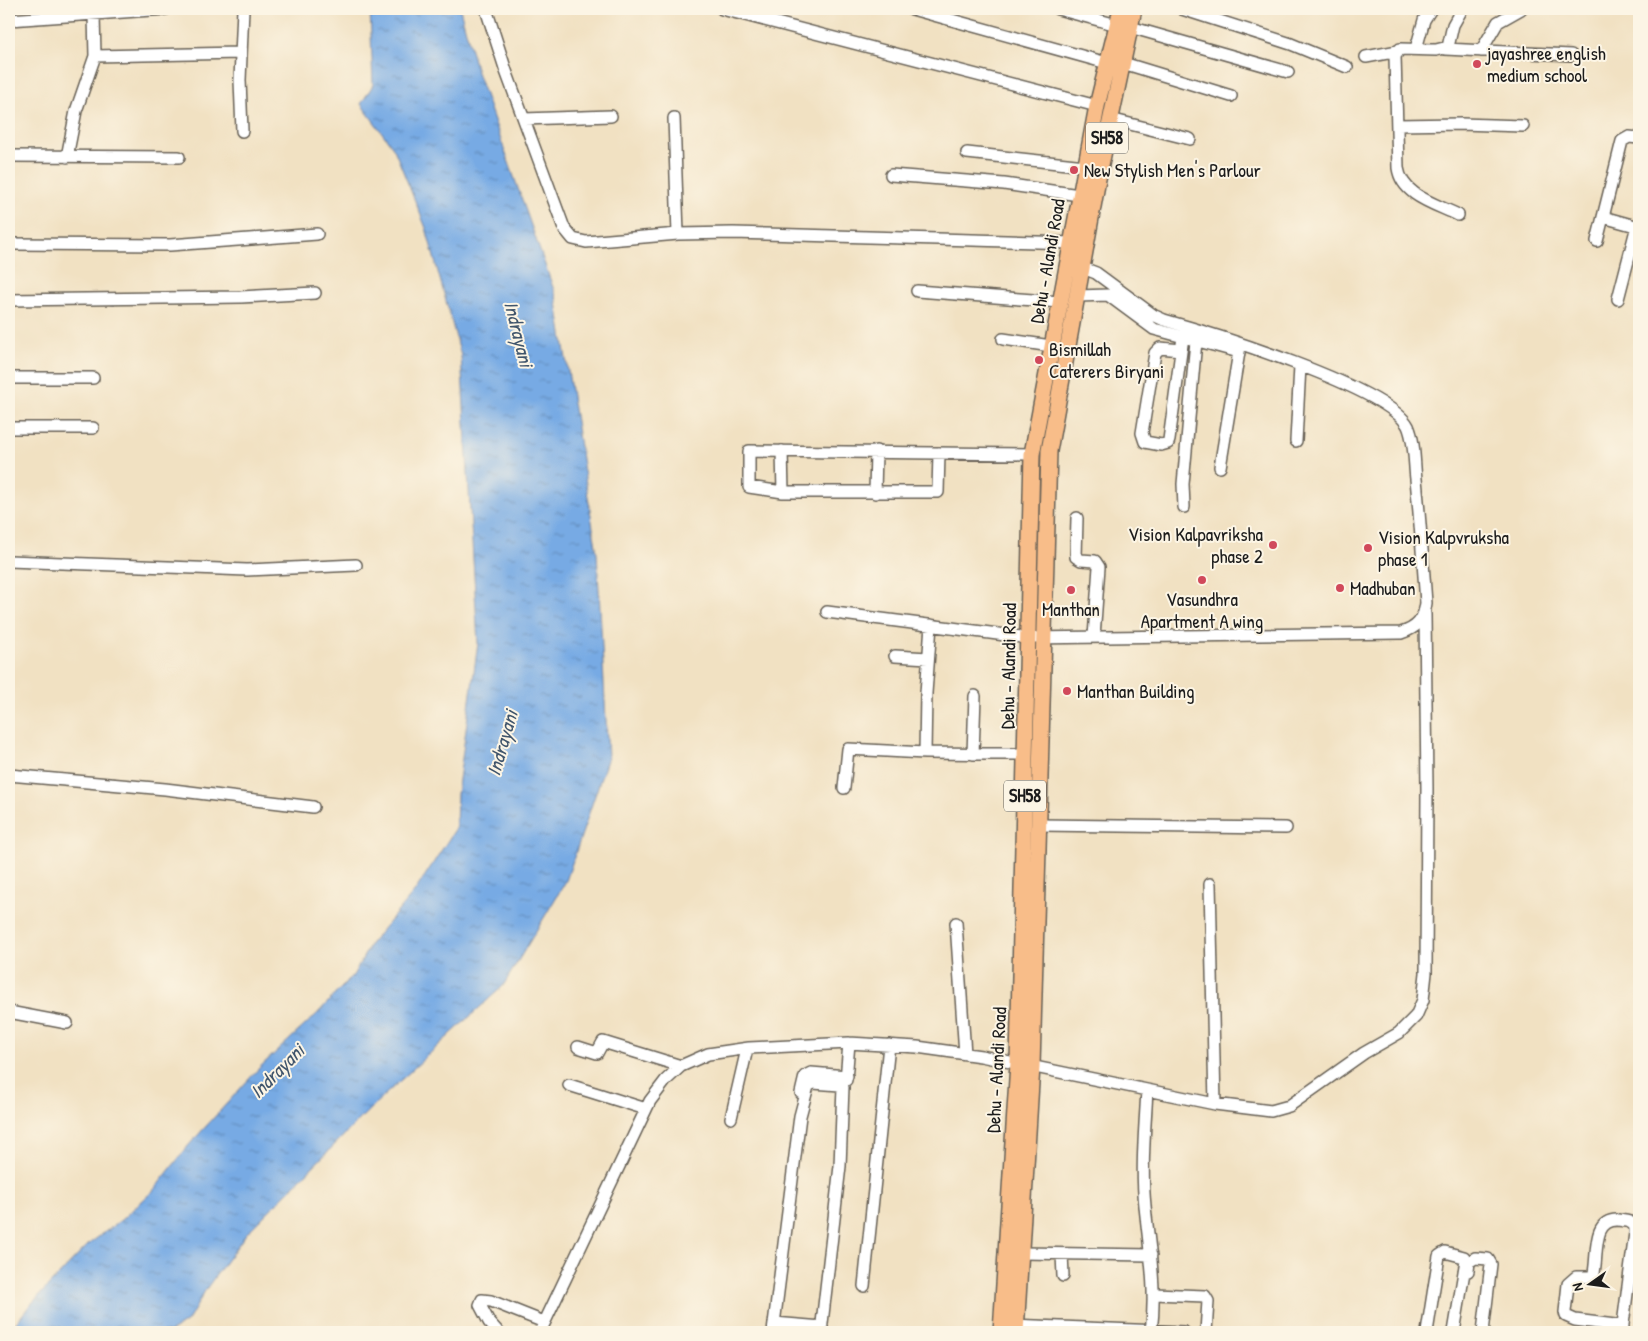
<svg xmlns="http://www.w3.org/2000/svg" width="1648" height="1341" viewBox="0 0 1648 1341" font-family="'Patrick Hand',sans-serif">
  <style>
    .water { fill: url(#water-ripples); stroke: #4a6380 }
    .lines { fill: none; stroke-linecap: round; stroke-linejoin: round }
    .minor-casing { stroke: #676156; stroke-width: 14 }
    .major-casing { stroke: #676156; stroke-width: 18 }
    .minor { stroke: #fff; stroke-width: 11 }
    .major { stroke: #f8bd89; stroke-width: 15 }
    .poi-dot { fill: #d1495b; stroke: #fcf5e5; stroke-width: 2 }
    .labels { text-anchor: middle; stroke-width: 4; stroke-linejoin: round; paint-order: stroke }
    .shield { fill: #fcf5e5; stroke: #5f5d58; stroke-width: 1 }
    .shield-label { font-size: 18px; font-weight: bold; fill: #1c1c1c }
    .poi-label { font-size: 19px; fill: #1c1c1c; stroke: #fcf5e5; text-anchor: start }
    .street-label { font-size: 19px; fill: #1c1c1c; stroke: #fcf5e5 }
    .water-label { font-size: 20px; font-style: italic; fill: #40556c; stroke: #fcf5e5 }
  </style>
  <defs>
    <pattern id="water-ripples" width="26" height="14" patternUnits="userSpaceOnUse" patternTransform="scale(1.25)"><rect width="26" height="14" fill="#77aae4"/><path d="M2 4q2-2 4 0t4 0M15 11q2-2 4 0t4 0" fill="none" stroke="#618ab8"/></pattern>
  </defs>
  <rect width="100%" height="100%" fill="#fcf5e5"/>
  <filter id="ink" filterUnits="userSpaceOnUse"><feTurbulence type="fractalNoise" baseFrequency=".02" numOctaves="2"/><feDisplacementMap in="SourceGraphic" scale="10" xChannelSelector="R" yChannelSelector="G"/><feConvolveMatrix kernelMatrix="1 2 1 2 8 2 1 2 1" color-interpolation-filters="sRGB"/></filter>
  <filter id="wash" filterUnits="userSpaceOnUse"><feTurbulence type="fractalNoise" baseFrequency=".0096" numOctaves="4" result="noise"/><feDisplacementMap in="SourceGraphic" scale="20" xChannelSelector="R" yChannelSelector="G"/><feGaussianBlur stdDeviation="1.12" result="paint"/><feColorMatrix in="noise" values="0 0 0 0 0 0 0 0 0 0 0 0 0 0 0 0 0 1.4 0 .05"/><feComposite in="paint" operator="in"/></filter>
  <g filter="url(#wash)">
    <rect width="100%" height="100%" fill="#f1e1c2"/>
    <!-- water -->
    <path class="water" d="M370,9h90l17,63 79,224 41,257 11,204 -42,124 -63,105 -127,117 -130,131 -40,55 -18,32 -19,11h-160l21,-27 59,-61 32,-24 32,-29 36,-46 71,-78 57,-53 37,-40 17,-31 44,-52 41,-63 1,-34 21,-151 -17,-287 -35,-128 -32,-79 -33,-45 12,-19z"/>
  </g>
  <g filter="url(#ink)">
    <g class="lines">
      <!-- minor casing -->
      <g class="minor-casing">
        <path id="minor" d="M486,9l20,62 58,157 9,11 13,3 92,-8 55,-1 339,10
          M722,9l375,97
          M912,9l195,54
          M1058,9l59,16
          M1182,9l109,35 56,23
          M94,15l1,41 145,-3
          M9,20l157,-11
          M1130,27l158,45
          M1416,49l8,-29 7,-11
          M1445,49l126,6
          M1481,51l17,-29 23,-13
          M1366,57l32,-6
          M1123,63l108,33
          M674,118l4,116
          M524,119l87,-3
          M1110,119l80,20
          M1397,125l64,-1 62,2
          M242,131l-2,-51 3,-71
          M967,153l118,13
          M9,156l170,1
          M67,157l9,-46 19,-55
          M891,175l113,9 75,11
          M1458,215c-22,-11 -56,-19 -60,-47l-3,-112 5,-7 36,1 12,-3 5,-22 9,-16
          M1603,217l36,10
          M1597,241l25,-100 7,-4 10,1
          M9,244l161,1 147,-11
          M917,291l143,11
          M1078,296l30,-1 46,34 85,23
          M1618,299l19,-73
          M9,300l232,-3 74,-4
          M1003,339l48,7
          M1181,350l-21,-2 -5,5 -13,80 3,9 16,3 7,-2 1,-3 14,-103
          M9,378h84
          M9,428h84
          M1296,441l4,-75
          M782,451l1,41
          M939,453l-1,39h-155l-34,-5v-36l283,3
          M1220,467l20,-121
          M875,493l1,-42
          M1184,507l-1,-23 13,-143
          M1077,518l-1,39 5,3 14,1 4,6 -5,70
          M9,561l238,9 109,-5
          M827,612l202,26 372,-5c16,-5 23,-13 25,-30 -3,-41 -6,-83 -10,-124 -2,-17 -1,-37 -8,-53 -21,-39 -198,-93 -244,-106l-11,-5 -57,-42 -21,-8
          M895,656l33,2
          M925,753l1,-60 5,-68
          M973,754l2,-58
          M9,775l156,14 148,18
          M844,788l4,-39 77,4 101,1
          M1039,825l247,3
          M1210,884l5,220
          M956,923l9,131
          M9,1012l58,11
          M578,1047l19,6 6,-11 78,24
          M846,1080l3,-37
          M569,1085l77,24
          M1147,1090c-2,39 -6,77 -2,116 4,42 12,83 6,126
          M801,1093l4,-17 6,-3 36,3
          M731,1118l16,-69
          M1021,1253l130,2
          M1062,1254l1,22
          M1468,1271l1,-9 6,-4 13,1 3,5 -8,68
          M864,1286l25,-241
          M1154,1294l51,2 3,5 -2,31
          M774,1323l48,4
          M1011,1325l173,7
          M498,1332l-9,-10 -9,-17 2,-5 9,1 53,21
          M540,1332l110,-231 16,-21 15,-14 27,-12 41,-6 100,-5 68,4 64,9 234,48 56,7 18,-5 75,-53 35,-20 17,-17 7,-16 3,-27 1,-184 -2,-175
          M773,1332l27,-216 8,-30 5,-3 27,2 3,2 -3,79 -19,166
          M1427,1332l12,-76 6,-4 19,5 2,3 -12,72
          M1622,1332l13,-99v-6c-4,-7 -10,-6 -17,-7 -28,-1 -19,38 -25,57h-17l-8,7 -3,28 1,4 9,4 48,6"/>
      </g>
      <!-- major casing -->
      <g class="major-casing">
        <path id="major" d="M1001,1332l17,-269 14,-609 65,-348 24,-97
          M1016,1332l16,-266 17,-615 49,-272 36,-170"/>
      </g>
      <!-- minor -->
      <use href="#minor" class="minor"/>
      <!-- major -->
      <use href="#major" class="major"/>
    </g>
  </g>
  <!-- markers -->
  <g class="poi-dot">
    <circle cx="1477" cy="64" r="5"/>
    <circle cx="1074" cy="170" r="5"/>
    <circle cx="1039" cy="360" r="5"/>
    <circle cx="1273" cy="545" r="5"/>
    <circle cx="1368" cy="548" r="5"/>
    <circle cx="1202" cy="580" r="5"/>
    <circle cx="1340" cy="588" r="5"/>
    <circle cx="1071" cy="590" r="5"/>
    <circle cx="1067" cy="691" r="5"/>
  </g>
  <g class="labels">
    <!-- shield labels -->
    <g class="shield">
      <rect x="1086" y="122.5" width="42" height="31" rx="4"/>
      <rect x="1004" y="780.5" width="42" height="31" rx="4"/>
    </g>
    <g class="shield-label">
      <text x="1107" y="144">SH58</text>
      <text x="1025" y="802">SH58</text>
    </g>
    <!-- poi labels -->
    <g class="poi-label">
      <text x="1487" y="60">jayashree english<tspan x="1487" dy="22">medium school</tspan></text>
      <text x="1084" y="177">New Stylish Men's Parlour</text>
      <text x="1049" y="356">Bismillah<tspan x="1049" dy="22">Caterers Biryani</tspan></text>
      <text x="1263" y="541" text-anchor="end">Vision Kalpavriksha<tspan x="1263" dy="22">phase 2</tspan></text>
      <text x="1378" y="544">Vision Kalpvruksha<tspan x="1378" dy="22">phase 1</tspan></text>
      <text x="1350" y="595">Madhuban</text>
      <text x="1202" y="606" text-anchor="middle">Vasundhra<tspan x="1202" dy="22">Apartment A wing</tspan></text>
      <text x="1071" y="616" text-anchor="middle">Manthan</text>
      <text x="1077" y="698">Manthan Building</text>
    </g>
    <!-- street labels -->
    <g class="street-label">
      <text transform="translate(1047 261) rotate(-80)" y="7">Dehu - Alandi Road</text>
      <text transform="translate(1008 666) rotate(-89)" y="7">Dehu - Alandi Road</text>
      <text transform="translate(996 1070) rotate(-87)" y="7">Dehu - Alandi Road</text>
    </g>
    <!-- water labels -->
    <g class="water-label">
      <text transform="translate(519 334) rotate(76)" y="7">Indrayani</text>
      <text transform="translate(502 743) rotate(-74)" y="7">Indrayani</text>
      <text transform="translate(277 1071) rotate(-45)" y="7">Indrayani</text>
    </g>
  </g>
  <!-- margin -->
  <rect width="1648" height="1341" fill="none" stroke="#fcf5e5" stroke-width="30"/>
  <!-- north arrow -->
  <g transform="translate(1590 1284) rotate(256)" stroke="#fcf5e5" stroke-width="4" paint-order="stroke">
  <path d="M0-4L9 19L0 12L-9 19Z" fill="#1c1c1c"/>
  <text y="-8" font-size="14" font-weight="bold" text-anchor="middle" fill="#1c1c1c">N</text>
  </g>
</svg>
